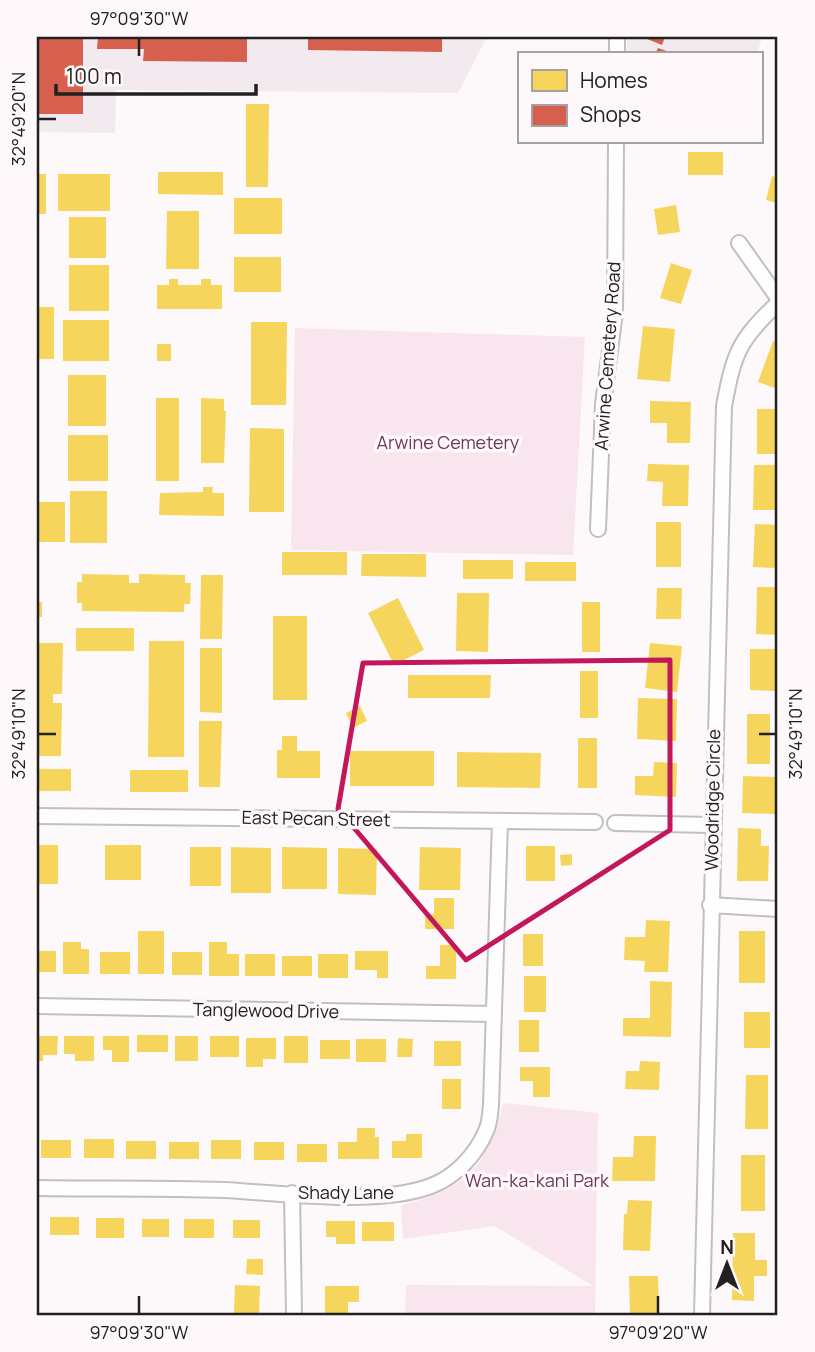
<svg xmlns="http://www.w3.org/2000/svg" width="815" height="1352" viewBox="0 0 815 1352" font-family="Manrope,sans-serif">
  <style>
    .built { fill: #f2eaee }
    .green { fill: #f8e5ee }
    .homes { fill: #f6d55c }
    .shops { fill: #d6604d }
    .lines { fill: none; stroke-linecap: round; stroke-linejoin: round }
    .street-casing { stroke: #c2bfc0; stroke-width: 18 }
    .street { stroke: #fffefe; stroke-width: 14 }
    .marked { fill: none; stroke: #c2185b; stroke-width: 5; stroke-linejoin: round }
    .ticks { fill: none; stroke: #222021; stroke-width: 2.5 }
    .labels { text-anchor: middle; stroke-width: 7; stroke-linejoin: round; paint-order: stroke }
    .street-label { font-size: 18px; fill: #222021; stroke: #fef8fb }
    .park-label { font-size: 18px; fill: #6f3756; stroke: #fef8fb }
    .neatline { fill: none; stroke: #222021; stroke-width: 2.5 }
    .ticks-label { font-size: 18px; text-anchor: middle; fill: #222021 }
  </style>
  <rect width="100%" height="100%" fill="#fdf9fb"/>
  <!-- built -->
  <path class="built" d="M37,37h450l-29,56 -342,-3 -1,43 -78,-1z
    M627,37h135l-5,17h-130z"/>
  <!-- green -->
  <path class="green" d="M295,328l290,9 -12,218 -282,-5z
    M503,1103l95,10 -3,202h-190l1,-30 187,1 -98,-60 -92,13 -2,-34c63,-14 88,-39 102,-102z"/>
  <!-- homes -->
  <path class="homes" d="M246,104h23l-1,83h-22z
    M688,152h35v23h-35z
    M158,172h65v23l-65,-1z
    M37,174h9v40h-9z
    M58,174h52v37h-52z
    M772,176l6,2v25l-12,-3z
    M234,198h48v36h-48z
    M676,205l4,27 -22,3 -4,-26z
    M167,211h32v58h-33z
    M69,217h37v41h-37z
    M234,257h47v35h-47z
    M671,263l21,7 -11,34 -21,-6z
    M69,265h40v46h-40z
    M169,279h9v6h23v-6h10v6h11v24h-65v-24h12z
    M37,307h17v52h-17z
    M63,320h46v41h-46z
    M251,322h36l-1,83h-35z
    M643,326l32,3 -5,53 -33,-3z
    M773,341l5,2v46l-20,-7z
    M157,344h14v17h-14z
    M68,375h38v51h-38z
    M156,398h23v83h-23z
    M201,398l23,1v12h2l-2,52h-23z
    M650,401l41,1 -1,41h-23v-20h-17z
    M757,409h21v45h-21z
    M250,428l34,1v83h-35z
    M68,435h40v46h-40z
    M648,464l41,1 -1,41h-26l1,-24 -16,-1z
    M754,465h24v45h-25z
    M203,487h10l-1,6h12v23l-65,-1 1,-22 43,-1z
    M70,491h37v52h-37z
    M37,502h28v40h-28z
    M656,522h25v45h-25z
    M755,524l23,1 -2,43 -23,-1z
    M282,552h65v23h-65z
    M362,554h64v23l-65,-1z
    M463,560h50v19h-50z
    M525,562h51v19h-51z
    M82,574l47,1v8h10v-9l46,1v8h6l-1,21h-6v8l-102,-1v-8h-5v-21h5z
    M201,575h22l-1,64h-22z
    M757,587h21v48l-22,-1z
    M657,588h25l-1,31h-25z
    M457,593h32l-1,59 -32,-1z
    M398,598l26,52 -30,15 -26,-52z
    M37,602h5v15h-5z
    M582,602h18v50h-18z
    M273,616h34v84h-34z
    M76,628h58v23h-58z
    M149,641h35v116h-36z
    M37,643h26l-1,51h-9v9h9l-1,53h-24z
    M650,643l32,3 -5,46 -32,-4z
    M200,648h22v65l-22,-1z
    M750,649h27l-1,42 -26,-1z
    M580,671h18v47h-18z
    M408,675h83l-1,23h-82z
    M638,698l39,1 -1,42 -39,-2z
    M360,706l7,15 -14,7 -7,-15z
    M747,714h23v50h-23z
    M199,721h23l-2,66h-21z
    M282,736h15v15h23v27h-43v-28h5z
    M578,738h19v50h-19z
    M350,751h84v35h-84z
    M457,752l84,1 -1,35 -83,-1z
    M654,762l23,1 -1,34 -41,-2v-19h18z
    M37,769h34v22h-34z
    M130,770h58v22h-58z
    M743,776l33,1 -1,37 -33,-1z
    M738,828l23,1v17h8l-1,35h-31z
    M37,845h21v39h-21z
    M105,845h36v35h-36z
    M526,846h29v35h-29z
    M190,847h31v39h-31z
    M231,847l40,1v45h-40z
    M282,847l45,1v41h-45z
    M420,847l41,1 -1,42h-41z
    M338,848l39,1 -1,46 -38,-1z
    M572,854v11l-11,1 -1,-11z
    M434,898h20v31h-29v-15h9z
    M646,920l24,1 -2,51h-24l1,-11 -21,-1 1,-23h20z
    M138,931h26v43h-26z
    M739,931h26v52h-26z
    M523,934h20v32h-20z
    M63,942h18v7h8v25h-26z
    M209,942h18v12h12v22h-30z
    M440,945h16v34h-30v-13h14z
    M37,951h19v21h-19z
    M355,951h33v27h-11v-8h-22z
    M100,952h30v22h-30z
    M172,952h30v23h-30z
    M245,954h30v22h-30z
    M318,954h30v24h-30z
    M282,956h30v20h-30z
    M524,976h22v36h-22z
    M650,981l22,1 -1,55 -48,-1v-18h27z
    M744,1012h26v36h-26z
    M519,1020h20v32h-20z
    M137,1035h31v17h-31z
    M37,1036h21l-1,19h-14v6h-6z
    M64,1036h30v25h-19v-7h-11z
    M103,1036h26v26h-17v-12h-9z
    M175,1036h23v25h-23z
    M210,1036h29v21h-29z
    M284,1036h24v27h-24z
    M246,1038h30v21h-13v8h-17z
    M398,1038l15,1 -1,18h-15z
    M356,1039h30v23h-30z
    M320,1040h30v19h-30z
    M434,1041h27v25h-27z
    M640,1061l20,1 -1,28 -34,-1 1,-18h13z
    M520,1067h30v30h-17v-16h-13z
    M746,1075h22v54h-23z
    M442,1079h19v30h-19z
    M357,1128h18v9h4v22h-41v-17h19z
    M406,1134h16v24h-30v-17h14z
    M634,1136h22l-1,45h-43l1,-24h20z
    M84,1139h30v19h-30z
    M41,1140h30v18h-30z
    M211,1140h30v19h-30z
    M126,1141h30v18h-30z
    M169,1142h30v17h-30z
    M254,1142h30v18h-30z
    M297,1144h30v18h-30z
    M741,1155h24v56h-24z
    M628,1200l24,1 -2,50 -27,-1 1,-36h3z
    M50,1217h29v18h-29z
    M96,1218h28v20h-28z
    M142,1219h27v18h-27z
    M184,1219h30v19h-30z
    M233,1220h27v18h-27z
    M326,1221h29v23h-19v-7h-10z
    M362,1222h32v19h-32z
    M733,1233h22v27h12v16h-13v25l-22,-1z
    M247,1259h16v16l-17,-1z
    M629,1276h29l1,39h-29z
    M235,1285l25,1 -1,27h-25z
    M325,1286h34v16h-11v12h-23z"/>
  <!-- shops -->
  <path class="shops" d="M37,37h46v77h-46z
    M98,37h149v25l-104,-1 1,-12h-47z
    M308,37h134v15l-134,-2z
    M642,37h23l-3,8z
    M658,48l17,6h-20z"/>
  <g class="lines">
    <!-- street casing -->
    <g class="street-casing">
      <path id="street" d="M617,54v-17
        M739,243l39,55
        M598,529l5,-125 12,-92 1,-170
        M37,816l558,6
        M615,823l97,2
        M710,905l68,4
        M37,1006l457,8
        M37,1188c62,1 124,0 187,2 57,3 155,16 207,-4 24,-9 45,-31 55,-55 4,-8 4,-18 5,-26l9,-284
        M292,1193l2,122
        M702,1315l22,-909c10,-53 14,-65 54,-103"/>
    </g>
    <!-- street -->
    <use href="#street" class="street"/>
  </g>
  <!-- marked area -->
  <path class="marked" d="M670,660v170l-204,130 -128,-151 25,-146z"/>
  <!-- ticks -->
  <path class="ticks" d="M139,38v18M38,119h18M38,734h18M759,734h17M139,1296v18M658,1296v18"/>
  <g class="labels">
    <!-- street labels -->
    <g class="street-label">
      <text transform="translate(608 356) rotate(-86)" y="6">Arwine Cemetery Road</text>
      <text transform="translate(713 800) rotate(-89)" y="6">Woodridge Circle</text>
      <text transform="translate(316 819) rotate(1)" y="6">East Pecan Street</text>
      <text transform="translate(266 1011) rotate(1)" y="6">Tanglewood Drive</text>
      <text x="346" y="1199">Shady Lane</text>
    </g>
    <!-- park labels -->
    <g class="park-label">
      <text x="448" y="449">Arwine Cemetery</text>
      <text x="537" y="1187">Wan-ka-kani Park</text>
    </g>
  </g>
  <!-- border -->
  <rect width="815" height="1352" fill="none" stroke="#fef8fb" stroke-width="77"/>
  <!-- legend -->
  <rect x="518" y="52" width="245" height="91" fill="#fef8fb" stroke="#a6a2a4" stroke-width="2"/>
  <rect x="532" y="70" width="35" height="21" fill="#f6d55c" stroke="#a6a2a4" stroke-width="2"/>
  <text x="580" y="88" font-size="21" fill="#222021">Homes</text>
  <rect x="532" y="105" width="35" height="21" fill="#d6604d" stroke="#a6a2a4" stroke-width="2"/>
  <text x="580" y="122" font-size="21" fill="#222021">Shops</text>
  <!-- north arrow -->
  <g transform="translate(727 1264)" stroke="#fef8fb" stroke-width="5" paint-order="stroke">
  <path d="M0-5L12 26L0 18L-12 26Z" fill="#222021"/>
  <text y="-10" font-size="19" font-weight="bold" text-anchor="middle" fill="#222021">N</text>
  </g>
  <!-- scale -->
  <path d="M56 84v10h200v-10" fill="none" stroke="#222021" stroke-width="3.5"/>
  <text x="66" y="84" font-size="21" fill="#222021" stroke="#fef8fb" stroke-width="5" paint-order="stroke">100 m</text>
  <rect x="38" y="38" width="738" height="1276" class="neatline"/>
  <g class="ticks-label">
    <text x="139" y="25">97°09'30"W</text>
    <text transform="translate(19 119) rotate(-90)" y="6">32°49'20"N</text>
    <text transform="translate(19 734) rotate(-90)" y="6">32°49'10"N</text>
    <text transform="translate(796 734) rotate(-90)" y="6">32°49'10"N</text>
    <text x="139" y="1339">97°09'30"W</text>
    <text x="658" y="1339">97°09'20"W</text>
  </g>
</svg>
